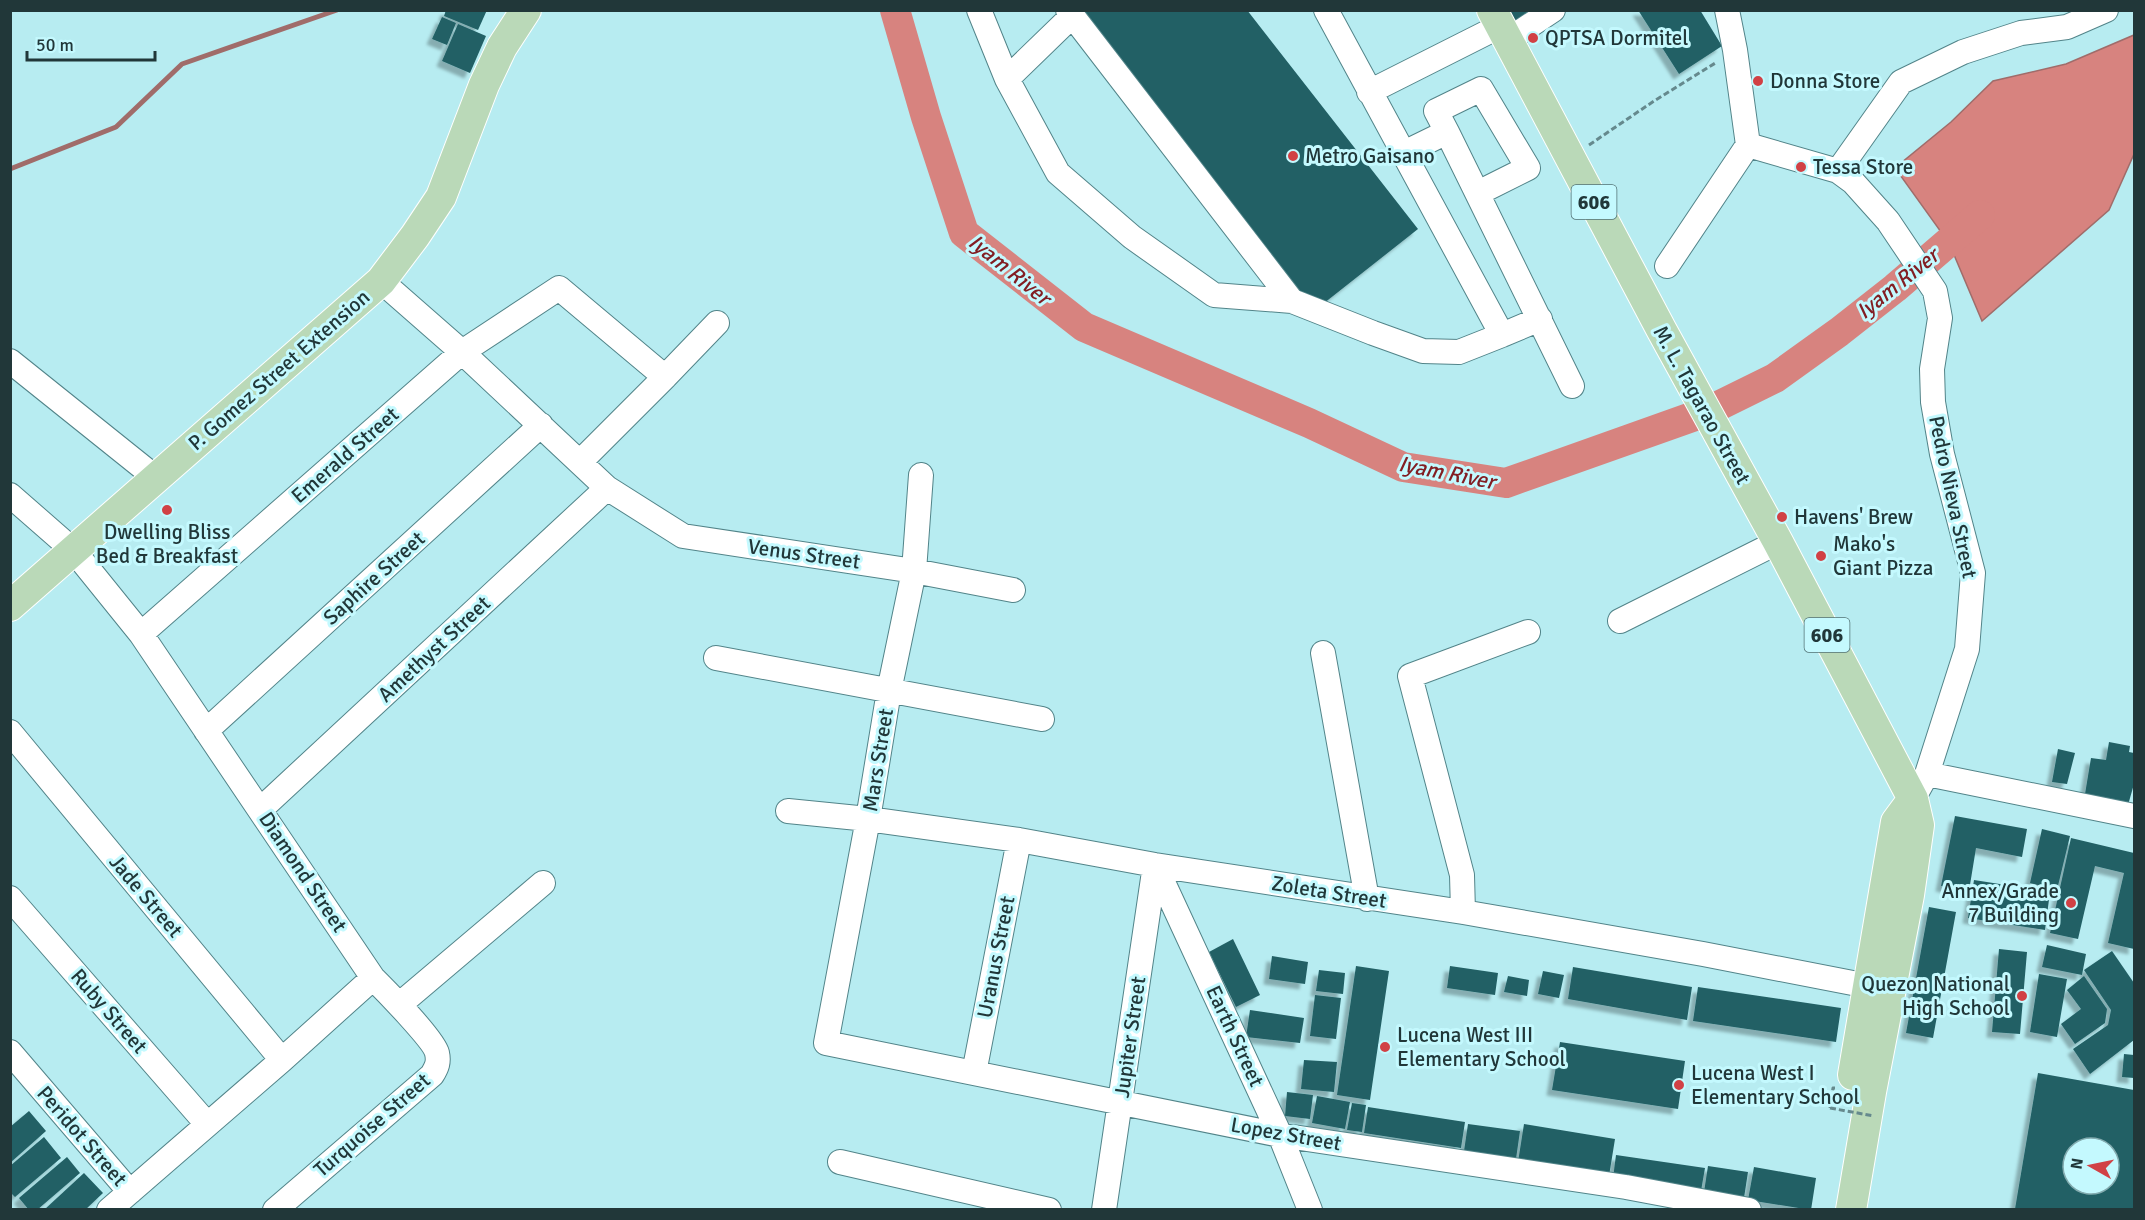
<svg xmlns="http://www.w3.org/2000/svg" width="2145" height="1220" viewBox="0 0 2145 1220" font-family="Signika,sans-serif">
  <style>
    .water { fill: #d7837f; stroke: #a06c6a; stroke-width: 1.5 }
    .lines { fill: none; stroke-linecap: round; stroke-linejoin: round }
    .stream { stroke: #a06c6a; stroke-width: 5 }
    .river { stroke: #d7837f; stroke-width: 30 }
    .building { fill: #226065; fill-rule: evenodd; filter: url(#shadow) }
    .minor-casing { stroke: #528489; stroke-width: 26 }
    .major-casing { stroke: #fff; stroke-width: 32 }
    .path { stroke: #65898d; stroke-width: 3; stroke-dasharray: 6 3; stroke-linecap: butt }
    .minor { stroke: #fff; stroke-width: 24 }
    .major { stroke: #bad9b8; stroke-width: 30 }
    .path-bridge { stroke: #65898d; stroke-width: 3; stroke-dasharray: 6 3; stroke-linecap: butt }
    .poi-dot { fill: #d14145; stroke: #c4f9fe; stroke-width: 2 }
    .labels { text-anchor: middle; stroke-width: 6; stroke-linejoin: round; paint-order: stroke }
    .shield { fill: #c4f9fe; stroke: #527174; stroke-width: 1.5 }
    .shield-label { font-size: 20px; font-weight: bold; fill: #213739 }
    .poi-label { font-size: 21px; fill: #213739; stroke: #c4f9fe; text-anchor: start }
    .street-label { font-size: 21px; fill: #213739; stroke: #c4f9fe }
    .water-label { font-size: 22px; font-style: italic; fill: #821e23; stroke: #c4f9fe }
  </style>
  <defs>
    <filter id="shadow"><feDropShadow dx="-5.5" dy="5.5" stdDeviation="1.5" flood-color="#0004"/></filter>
  </defs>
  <rect width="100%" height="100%" fill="#b7ecf1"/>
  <!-- water -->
  <path class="water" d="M2134,35v119l-25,56 -127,111 -33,-78 -54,-75 56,-46 42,-41 73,-17z"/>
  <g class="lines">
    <!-- stream -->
    <path class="stream" d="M10,169l106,-42 66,-63 155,-54"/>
    <!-- river -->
    <path class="river" d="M895,10l31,107 38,116 120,94 225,96 94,44 103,16 200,-71 69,-34 64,-46 56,-44 85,-73"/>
  </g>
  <!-- building -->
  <path class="building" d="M446,10h41l-9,20 -34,-14z
    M1080,10h167l171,219 -104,82z
    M1501,10h37l-26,17z
    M1638,10h62l22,36 -43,28z
    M442,17l14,6 -9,22 -15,-6z
    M458,24l28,12 -16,37 -28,-12z
    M2109,742l21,4 -1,6 5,1v31l-6,21 -13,-2 -2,-4 -28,-5 6,-36 15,2z
    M2058,749l17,4 -8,31 -15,-2z
    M1955,816l72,13 -5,28 -46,-9 -7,43 -28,-5z
    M2042,829l28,7 -13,54 -27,-7z
    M2071,838l63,15v96l-26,-6 16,-70 -29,-7 -17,73 -28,-6z
    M1974,880l76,12 -5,38 -77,-12z
    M1929,907l27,5 -23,126 -27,-5z
    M1233,939l27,56 -24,12 -27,-55z
    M2047,945l39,9 -4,21 -40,-8z
    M1999,949l28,3 -7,82 -28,-2z
    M2112,951l22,32v57l-44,34 -17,-25 35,-24 3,-15 -27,-40z
    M1272,956l36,6 -3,22 -36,-5z
    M1356,966l33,5 -19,129 -33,-5z
    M1450,966l48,7 -3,22 -48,-7z
    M1573,967l119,20 -5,33 -119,-21z
    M1319,970l26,3 -2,21 -27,-3z
    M1543,971l21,4 -5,23 -21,-4z
    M2039,974l28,5 -10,58 -27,-5z
    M1508,976l21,4 -2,16 -23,-4z
    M2084,976l23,33 -2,14 -30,21 -14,-20 20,-15 -14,-19z
    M1698,987l143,21 -5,34 -143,-21z
    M1315,995l26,3 -5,41 -26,-3z
    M1250,1010l54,8 -4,25 -54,-6z
    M1560,1042l125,19 -7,48 -126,-19z
    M2124,1054l10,1v23l-12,-1z
    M1304,1060l33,2 -3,30 -33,-3z
    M2038,1073l96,17v111l-1,9 -118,-1zM2073,1148h36v36h-36z
    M1287,1092l26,3 -3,24 -25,-3z
    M1317,1096l33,6 -5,27 -33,-6z
    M1352,1103l14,2 -4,27 -15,-2z
    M1368,1107l97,15 -4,26 -97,-15z
    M29,1111l17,20 -36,32v-36z
    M1468,1124l52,7 -4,28 -52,-8z
    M1524,1124l91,15 -6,37 -91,-14z
    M44,1137l17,21 -46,39 -5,-5v-26z
    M1616,1155l89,13 -4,23 -88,-13z
    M67,1157l13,16 -43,37h-8l-10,-12z
    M1708,1166l40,6 -4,26 -40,-6z
    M1754,1167l62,11 -5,32 -63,-10z
    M84,1173l19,20 -18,17h-41z"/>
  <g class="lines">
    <!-- minor casing -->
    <g class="minor-casing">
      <path id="minor" d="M979,10l28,69 51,94 74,64 82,58 78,6
        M1068,10l224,291 81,32 50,18 36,1 43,-17 -176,-325
        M1508,40l45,-30
        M1007,79l65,-63
        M1369,92l131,-66
        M1447,132l-11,-21 45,-22 47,79 -50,25
        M1748,145l90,26 15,11 35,39 47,70 5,27 -8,51 1,33 9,52 31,119 -6,76 -40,125 -14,25
        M1404,153l43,-21 125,254
        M1838,171l63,-89 62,-30 58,-19 46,-6 39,-17
        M1667,266l81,-121 -13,-95 -8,-40
        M381,281l81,71 145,136 76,48 231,35 99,19
        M1502,335l38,-16
        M10,361l146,117
        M665,377l52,-54
        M921,475l-7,96 -25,120 -21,128 -42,224 454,92 346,52 123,23
        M10,495l64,56 67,83 232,344 -91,82 -173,150
        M1620,621l158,-79
        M141,634l321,-282 97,-64 106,89 -85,85
        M1323,653l44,246
        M716,658l326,61
        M206,731l335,-306
        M10,732l272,328
        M1927,774l207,42
        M261,809l346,-321
        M788,811l80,8 151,21 136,25 308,47 240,42 165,32
        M1155,865l125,270 30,75
        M10,898l197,226
        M1463,912l-1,-37 -52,-199 118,-44
        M399,1005l144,-122
        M10,1052l120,140
        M974,1073l45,-233
        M840,1162l209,48
        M275,1210l157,-135c5,-8 7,-13 5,-22 -3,-13 -52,-63 -64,-75
        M1104,1210l51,-345"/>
    </g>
    <!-- major casing -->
    <g class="major-casing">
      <path id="major" d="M1492,10l169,319 117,213 135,257 6,26 -10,70 -38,197 -20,118
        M10,606l371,-325 34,-45 26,-39 43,-112 18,-38 24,-37
        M1853,1075l43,-253 17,-23"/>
    </g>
    <!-- path -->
    <path class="path" d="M1589,145l65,-44 63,-39
      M1830,1108l3,-20h2"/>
    <!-- minor -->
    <use href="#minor" class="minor"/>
    <!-- major -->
    <use href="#major" class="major"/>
    <!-- path-bridge -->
    <path class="path-bridge" d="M1830,1108l44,8"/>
  </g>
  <!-- markers -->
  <g class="poi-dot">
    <circle cx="1533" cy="38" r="6"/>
    <circle cx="1758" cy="81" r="6"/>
    <circle cx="1293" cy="156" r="6"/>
    <circle cx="1801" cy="167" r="6"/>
    <circle cx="167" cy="510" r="6"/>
    <circle cx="1782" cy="517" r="6"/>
    <circle cx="1821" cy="556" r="6"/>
    <circle cx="2071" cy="903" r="6"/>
    <circle cx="2022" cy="996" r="6"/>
    <circle cx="1385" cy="1047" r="6"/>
    <circle cx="1679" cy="1085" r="6"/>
  </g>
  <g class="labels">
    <!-- shield labels -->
    <g class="shield">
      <rect x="1571.5" y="185" width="45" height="34" rx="4.5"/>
      <rect x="1804.5" y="618" width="45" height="34" rx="4.5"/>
    </g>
    <g class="shield-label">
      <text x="1594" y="209">606</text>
      <text x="1827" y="642">606</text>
    </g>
    <!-- poi labels -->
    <g class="poi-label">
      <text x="1545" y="45">QPTSA Dormitel</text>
      <text x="1770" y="88">Donna Store</text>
      <text x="1305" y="163">Metro Gaisano</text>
      <text x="1813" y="174">Tessa Store</text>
      <text x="1794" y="524">Havens' Brew</text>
      <text x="167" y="539" text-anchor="middle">Dwelling Bliss<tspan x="167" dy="24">Bed &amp; Breakfast</tspan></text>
      <text x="1833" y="551">Mako's<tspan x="1833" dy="24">Giant Pizza</tspan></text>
      <text x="2059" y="898" text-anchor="end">Annex/Grade<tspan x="2059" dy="24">7 Building</tspan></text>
      <text x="2010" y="991" text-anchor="end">Quezon National<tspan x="2010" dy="24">High School</tspan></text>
      <text x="1397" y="1042">Lucena West III<tspan x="1397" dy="24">Elementary School</tspan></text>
      <text x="1691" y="1080">Lucena West I<tspan x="1691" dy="24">Elementary School</tspan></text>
    </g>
    <!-- street labels -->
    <g class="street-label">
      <text transform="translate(279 370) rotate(-41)" y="7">P. Gomez Street Extension</text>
      <text transform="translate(1702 405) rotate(61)" y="7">M. L. Tagarao Street</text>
      <text transform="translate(345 455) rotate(-41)" y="7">Emerald Street</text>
      <text transform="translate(1953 497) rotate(78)" y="7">Pedro Nieva Street</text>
      <text transform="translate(804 554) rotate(8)" y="7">Venus Street</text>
      <text transform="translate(374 578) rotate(-42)" y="7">Saphire Street</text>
      <text transform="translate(434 649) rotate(-43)" y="7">Amethyst Street</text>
      <text transform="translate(878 760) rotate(-81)" y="7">Mars Street</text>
      <text transform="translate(303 872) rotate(56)" y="7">Diamond Street</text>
      <text transform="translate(1329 892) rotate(9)" y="7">Zoleta Street</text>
      <text transform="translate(146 896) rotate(50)" y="7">Jade Street</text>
      <text transform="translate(996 957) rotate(-79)" y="7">Uranus Street</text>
      <text transform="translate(109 1011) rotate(49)" y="7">Ruby Street</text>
      <text transform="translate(1235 1036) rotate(65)" y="7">Earth Street</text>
      <text transform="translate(1130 1037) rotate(-82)" y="7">Jupiter Street</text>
      <text transform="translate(372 1125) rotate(-41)" y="7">Turquoise Street</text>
      <text transform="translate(1286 1134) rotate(10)" y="7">Lopez Street</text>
      <text transform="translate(82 1136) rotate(49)" y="7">Peridot Street</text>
    </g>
    <!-- water labels -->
    <g class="water-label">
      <text transform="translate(1010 269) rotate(39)" y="8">Iyam River</text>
      <text transform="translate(1897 283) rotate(-39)" y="8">Iyam River</text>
      <text transform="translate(1447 472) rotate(11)" y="8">Iyam River</text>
    </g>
  </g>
  <!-- border -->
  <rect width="2145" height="1220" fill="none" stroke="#213739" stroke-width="24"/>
  <!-- north arrow -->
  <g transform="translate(2091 1166) rotate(279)"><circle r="28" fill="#c4f9fe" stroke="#83abaf" stroke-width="1.5"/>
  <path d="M0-4.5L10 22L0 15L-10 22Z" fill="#d14145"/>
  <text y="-9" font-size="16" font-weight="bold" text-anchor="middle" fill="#213739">N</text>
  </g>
  <!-- scale -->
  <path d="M27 51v9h128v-9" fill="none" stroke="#213739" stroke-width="3"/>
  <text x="36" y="51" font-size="18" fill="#213739" stroke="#c4f9fe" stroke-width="4.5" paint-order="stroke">50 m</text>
</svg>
